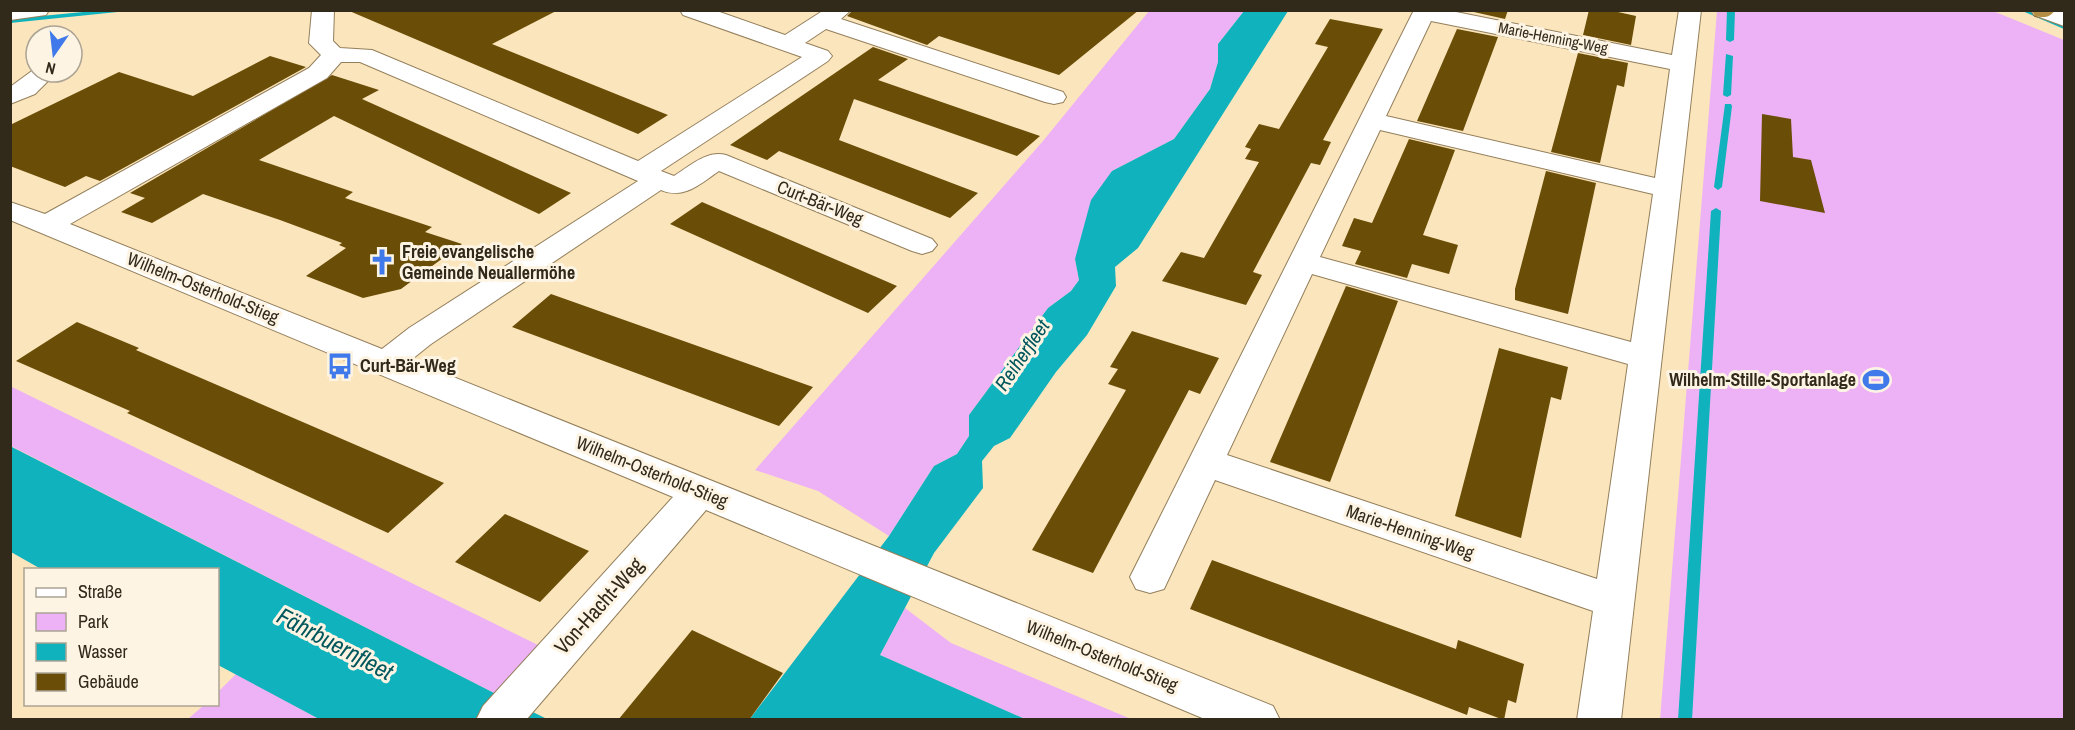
<svg xmlns="http://www.w3.org/2000/svg" width="2075" height="730" viewBox="0 0 2075 730" font-family="'Archivo Narrow',sans-serif">
  <style>
    .green { fill: #edb2f5 }
    .water { fill: #0fb2bd }
    .lines { fill: none; stroke-linecap: round; stroke-linejoin: round }
    .stream { fill: #0fb2bd; fill-rule: evenodd }
    .building { fill: #6a4d06 }
    .minor-casing { stroke: #937f5b; stroke-width: 2 }
    .highway-casing { stroke: #866b35; stroke-width: 2 }
    .minor { fill: #fff; fill-rule: evenodd }
    .highway { fill: #b48e43; fill-rule: evenodd }
    .labels { text-anchor: middle; stroke-width: 6; stroke-linejoin: round; paint-order: stroke }
    .far-street-label { font-size: 15px; fill: #31291a; stroke: #fdf4e4 }
    .street-label { font-size: 18px; fill: #31291a; stroke: #fdf4e4 }
    .poi-label { font-size: 18px; font-weight: bold; fill: #31291a; stroke: #fdf4e4; text-anchor: start }
    .water-label { font-size: 20px; font-style: italic; fill: #01575c; stroke: #fdf4e4 }
    .near-street-label { font-size: 21px; fill: #31291a; stroke: #fdf4e4 }
    .near-water-label { font-size: 24px; font-style: italic; fill: #01575c; stroke: #fdf4e4 }
  </style>
  <rect width="100%" height="100%" fill="#fbe5bd"/>
  <!-- green -->
  <path class="green" d="M1149,11h95l-26,33v18l-8,27 -36,50 -62,32 -37,88 4,21 -8,11 -23,17 -79,107v21l-12,18 -23,12 -45,70 -71,-45 -63,-21 288,-329z
    M1717,11h276l71,29v679l-404,1z
    M10,386l528,259 -44,48 -483,-247z
    M905,608l46,35 180,76h-106l-145,-64z
    M236,674l83,45h-131l16,-14 14,-1v-12z"/>
  <!-- water -->
  <path class="water" d="M1244,11h44l-150,237 -23,19 1,19 -29,49 -31,37 -46,66 -16,8 -12,15 1,27 -49,65 -54,102 145,64 -276,1 140,-184 45,-70 23,-12 12,-18v-21l79,-107 23,-17 8,-11 -4,-21 16,-59 21,-29 62,-32 36,-50 8,-27v-18z
    M10,446l484,247 53,26h-228l-101,-54v-95l-177,-1 -30,-17z"/>
  <g class="lines">
    <!-- stream -->
    <path class="stream" d="M104,10h33l-127,13v-4z
      M1727,10h8l-1,30 -4,2 -4,-2z
      M2020,10h10l34,15v4z
      M1726,54l7,2 -2,39 -4,2 -4,-2z
      M1725,104h6l1,2 -10,81 -4,3 -4,-3z
      M1716,208l5,3 -29,509h-14l33,-509z"/>
  </g>
  <!-- building -->
  <path class="building" d="M347,10h211l-66,34 176,71 -30,19z
    M853,10h286l-80,65 -120,-39 -12,9 -80,-29z
    M1465,10h43l-3,9z
    M1589,10h20l27,6 -5,29 -48,-10z
    M1330,19l53,10 -60,111 8,2 -11,23 -9,-2 -58,109 9,3 -16,30 -84,-24 19,-29 23,6 55,-96 -14,-3 6,-10 -6,-2 14,-23 20,5 49,-82 -13,-3z
    M1457,29l41,8 -35,94 -46,-10z
    M873,47l35,12 -30,21 162,56 -23,20 -163,-57 -15,41 139,53 -28,25 -171,-67 -12,9 -37,-15z
    M1578,53l50,10 -4,24 -7,-2 -17,78 -49,-11z
    M270,56l36,11 -206,114 -14,-5 -21,11 -55,-21v-41l109,-53 74,24z
    M332,75l47,15 -17,9 209,94 -32,21 -205,-98 -75,44 94,32 -8,6 87,29 -7,5 37,12 -61,45 -38,9 -57,-22 40,-28 -7,-3 3,-2 -62,-23 -77,-26 -51,29 -31,-11 24,-14 -15,-5z
    M1762,114l29,5 2,38 18,3 14,53 -65,-12z
    M1409,139l46,11 -32,85 35,10 -9,29 -37,-10 -5,14 -52,-14 6,-13 -19,-5 12,-28 18,5z
    M1546,171l50,12 -28,131 -53,-14v-11z
    M702,202l172,74 23,10 -29,27 -198,-89z
    M1346,286l52,15 -68,181 -60,-20z
    M551,294l62,22 200,71 -34,39 -267,-99z
    M77,322l62,26 -3,2 308,133 -56,50 -261,-120 3,-2 -114,-50z
    M1132,331l87,27 -19,36 -11,-4 -96,183 -61,-23 94,-160 -18,-6 10,-15 -8,-2z
    M1499,348l69,19 -7,33 -10,-3 -30,141 -66,-22z
    M505,514l84,37 -49,51 -85,-40z
    M1212,560l244,89 2,-9 66,24 -8,39 -8,-3 -4,20 -35,-13 -2,8 -277,-106z
    M692,630l91,43 -34,47h-131z"/>
  <g class="lines">
    <!-- minor casing -->
    <g class="minor-casing">
      <path id="minor" d="M10,10h39l-3,5 -36,5z
        M312,10h22l-1,31 7,7 32,2 266,111 164,-104 -119,-42 -3,-5h34l71,25 39,-25h27l-10,9 222,73 3,5 -3,5 -9,2 -9,-2 -219,-73 -21,14 23,8 4,5 -4,5 -167,110 13,5c16,-10 33,-26 52,-21l206,84 5,6 -5,6 -10,3 -10,-3 -193,-80c-19,13 -35,29 -58,19l-230,154 -20,16 862,346 7,14h-73l-501,-210 -180,210h-50l7,-14 190,-209 -663,-277v-18l35,12 264,-146 12,-13 -12,-12zM341,62h19l278,119 -229,147 -27,21 -312,-125 257,-146z
        M1414,10h32l226,45 7,-45h22l-80,710h-44l16,-109 -378,-131 -51,109 -14,4 -14,-4 -6,-12zM1431,21l239,48 -15,109 -269,-62zM1380,130l273,64 -22,148 -311,-85zM1312,274l316,90 -31,215 -370,-124z
        M2031,10l33,1v15l-30,-11z
        M36,68v4l19,2 -20,20 -25,10v-17z"/>
    </g>
    <!-- highway casing -->
    <g class="highway-casing">
      <path id="highway" d="M2055,10c-5,8 -11,8 -20,6l-3,-5z"/>
    </g>
    <!-- minor -->
    <use href="#minor" class="minor"/>
    <!-- highway -->
    <use href="#highway" class="highway"/>
  </g>
  <!-- icons -->
  <defs>
    <g id="church-bare" transform="scale(2.07)"><path d="M-1.2-6h2.4v3.5h3.3v2.4h-3.3V6h-2.4V-.1h-3.3v-2.4h3.3Z" fill="#4079e9" stroke="#fdf4e4" stroke-width="2.5" paint-order="stroke"/></g>
    <g id="bus-bare" transform="scale(2.07)"><path d="M-5-6H5V4H4V6H2V4H-2V6H-4V4H-5ZM-3.5-4V0h7V-4ZM-3.5 1.2v1.5H-2V1.2ZM2 1.2v1.5H3.5V1.2Z" fill="#4079e9" stroke="#fdf4e4" stroke-width="2.5" paint-order="stroke"/></g>
    <g id="stadium-bare" transform="scale(2.07)"><path d="M0-5a6.5 5 0 1 0 0 10a6.5 5 0 1 0 0-10ZM-3.5-1.8h7v3.6h-7Z" fill="#4079e9" stroke="#fdf4e4" stroke-width="2.5" paint-order="stroke"/></g>
  </defs>
  <g fill-rule="evenodd">
    <use href="#church-bare" x="382" y="262"/>
    <use href="#bus-bare" x="340" y="366"/>
    <use href="#stadium-bare" x="1876" y="380"/>
  </g>
  <g class="labels">
    <!-- far-street labels -->
    <g class="far-street-label">
      <text transform="translate(1553 38) rotate(11)" y="5">Marie-Henning-Weg</text>
    </g>
    <!-- street labels -->
    <g class="street-label">
      <text transform="translate(820 203) rotate(22)" y="6">Curt-Bär-Weg</text>
      <text transform="translate(203 288) rotate(22)" y="6">Wilhelm-Osterhold-Stieg</text>
      <text transform="translate(652 472) rotate(22)" y="6">Wilhelm-Osterhold-Stieg</text>
      <text transform="translate(1410 532) rotate(19)" y="6">Marie-Henning-Weg</text>
      <text transform="translate(1102 656) rotate(22)" y="6">Wilhelm-Osterhold-Stieg</text>
    </g>
    <!-- poi labels -->
    <g class="poi-label">
      <text x="402" y="258">Freie evangelische<tspan x="402" dy="21">Gemeinde Neuallermöhe</tspan></text>
      <text x="360" y="372">Curt-Bär-Weg</text>
      <text x="1856" y="386" text-anchor="end">Wilhelm-Stille-Sportanlage</text>
    </g>
    <!-- water labels -->
    <g class="water-label">
      <text transform="translate(1022 355) rotate(-56)" y="7">Reiherfleet</text>
    </g>
    <!-- near-street labels -->
    <g class="near-street-label">
      <text transform="translate(599 606) rotate(-48)" y="7">Von-Hacht-Weg</text>
    </g>
    <!-- near-water labels -->
    <g class="near-water-label">
      <text transform="translate(335 644) rotate(28)" y="8">Fährbuernfleet</text>
    </g>
  </g>
  <!-- border -->
  <rect width="2075" height="730" fill="none" stroke="#31291a" stroke-width="24"/>
  <!-- legend -->
  <rect x="24" y="568" width="195" height="138" fill="#fdf4e4" stroke="#aba393" stroke-width="1.5"/>
  <rect x="36" y="588" width="30" height="9" fill="#ffffff" stroke="#aba393" stroke-width="1.5"/>
  <text x="78" y="598" font-size="18" fill="#31291a">Straße</text>
  <rect x="36" y="613" width="30" height="18" fill="#edb2f5" stroke="#aba393" stroke-width="1.5"/>
  <text x="78" y="628" font-size="18" fill="#31291a">Park</text>
  <rect x="36" y="643" width="30" height="18" fill="#0fb2bd" stroke="#aba393" stroke-width="1.5"/>
  <text x="78" y="658" font-size="18" fill="#31291a">Wasser</text>
  <rect x="36" y="673" width="30" height="18" fill="#6a4d06" stroke="#aba393" stroke-width="1.5"/>
  <text x="78" y="688" font-size="18" fill="#31291a">Gebäude</text>
  <!-- north arrow -->
  <g transform="translate(54 54) rotate(194)"><circle r="28" fill="#fdf4e4" stroke="#aba393" stroke-width="1.5"/>
  <path d="M0-4.5L10 22L0 15L-10 22Z" fill="#4079e9"/>
  <text y="-9" font-size="16" font-weight="bold" text-anchor="middle" fill="#31291a">N</text>
  </g>
</svg>
